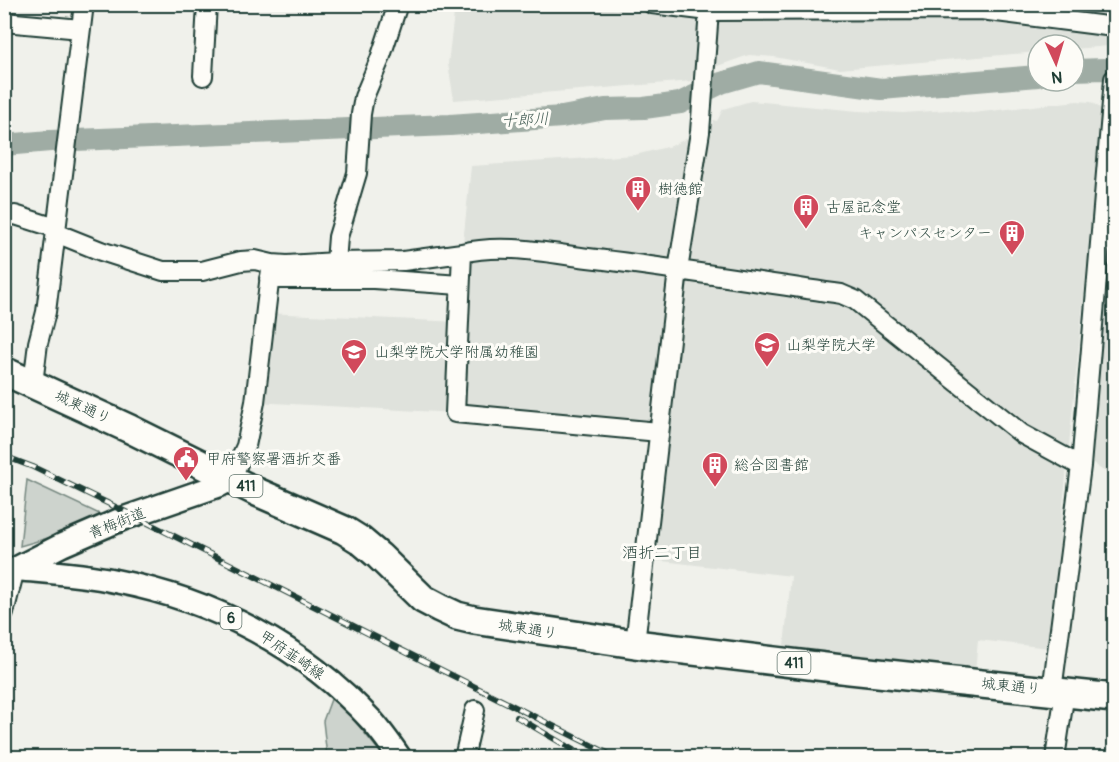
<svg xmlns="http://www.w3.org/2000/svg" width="1119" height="762" viewBox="0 0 1119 762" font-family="Pangolin,'Klee One',sans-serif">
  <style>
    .built { fill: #dfe2dc }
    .green { fill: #cdd3cd; stroke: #768880; stroke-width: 1.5 }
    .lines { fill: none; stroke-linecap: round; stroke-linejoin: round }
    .river { stroke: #9faca4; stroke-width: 22 }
    .minor-casing { stroke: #1f3d34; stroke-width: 22 }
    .major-casing { stroke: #1f3d34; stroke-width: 27 }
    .highway-casing { stroke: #1f3d34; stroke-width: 32 }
    .minor { stroke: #fdfcf7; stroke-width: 18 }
    .major { stroke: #fdfcf7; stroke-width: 22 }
    .highway { stroke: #fdfcf7; stroke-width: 27 }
    .rail-casing { stroke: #1f3d34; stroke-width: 6 }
    .rail { stroke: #fdfcf7; stroke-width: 4; stroke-dasharray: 11; stroke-linecap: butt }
    .labels { text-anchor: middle; stroke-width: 6; stroke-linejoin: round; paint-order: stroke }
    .shield { fill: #fdfcf7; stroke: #62766e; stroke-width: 1.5 }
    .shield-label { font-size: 14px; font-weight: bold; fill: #1f3d34 }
    .poi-label { font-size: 15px; fill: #1f3d34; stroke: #fdfcf7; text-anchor: start }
    .street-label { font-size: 15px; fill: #1f3d34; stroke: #fdfcf7 }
    .water-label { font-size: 16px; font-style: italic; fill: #455e56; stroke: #fdfcf7 }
    .neighbourhood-label { font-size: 16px; fill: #1f3d34; stroke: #fdfcf7 }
  </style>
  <rect width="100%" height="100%" fill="#f0f1eb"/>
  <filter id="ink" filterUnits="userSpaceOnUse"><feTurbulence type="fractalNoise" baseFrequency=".0167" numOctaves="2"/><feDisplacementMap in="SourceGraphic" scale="12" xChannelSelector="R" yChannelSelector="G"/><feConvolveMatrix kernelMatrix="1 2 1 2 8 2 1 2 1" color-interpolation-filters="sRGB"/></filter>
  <g filter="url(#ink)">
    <!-- built -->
    <path class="built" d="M905,4l208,1 -4,41 -35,3v-4h-36v7l-198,17 -66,-12 -25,-2 -40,14 4,-53z
      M455,5h120l127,14 -10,62 -238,19 -6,-36z
      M751,101l107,10 45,2 45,-3 25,3 104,-12 14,1 12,8 11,-5v160l-27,-1 -38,384 -71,-8 -3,33 -192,-17 8,-80 -138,-16 6,-128 -204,-19 -200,-11 11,-89 193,9 3,-69 9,-87 164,-11 36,-9 17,-8 22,3 3,-21 4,1 6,-12z
      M1106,288h8v189l-15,-9 -8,-9z"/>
    <!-- green -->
    <path class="green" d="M27,480l81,38 -15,7 -73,21z
      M333,694l51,63h-57l-4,-36z"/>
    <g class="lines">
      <!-- river -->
      <path class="river" d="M1074,70l30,-1 10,2
        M4,145l46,-4 400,-16 112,-8 43,-8 39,-1 36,-5 41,-20 38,-11 122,17 157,-13"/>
      <!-- minor casing -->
      <g class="minor-casing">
        <path id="minor" d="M652,4l57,7
          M4,22l77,7
          M203,76l4,-72
          M4,217l11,-2 41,13
          M56,233l45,18 62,20h39l39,-10 14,-1 17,4 15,1 49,-3 67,-1 59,-8 -7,160 204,19
          M462,253c40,-10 86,0 126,5 85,10 169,24 253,36l14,6 167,134 59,32
          M336,262l2,-25 19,-64 4,-59 3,-17 16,-38 18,-55
          M269,279h105l86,6
          M33,384l5,-41 8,-31 38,-308
          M231,479l15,-33 9,-44 14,-119 3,-19
          M4,613l11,-44
          M635,644l43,-374 22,-138 9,-121 272,-1 133,17
          M1052,691l29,-225 33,-387
          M464,758l11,-48
          M1055,758l10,-66"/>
      </g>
      <!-- major casing -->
      <g class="major-casing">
        <path id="major" d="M15,569c34,3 68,5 100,12 99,19 189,66 257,140 10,11 19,24 28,37
          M15,569l47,-24 60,-26 98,-34 11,-6"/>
      </g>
      <!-- highway casing -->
      <g class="highway-casing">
        <path id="highway" d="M4,371l126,58 127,63 87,38 16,10 19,16 44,43 17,9 17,8 17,4 161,24 215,26 264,28"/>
      </g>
      <!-- minor -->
      <use href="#minor" class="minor"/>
      <!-- major -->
      <use href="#major" class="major"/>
      <!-- highway -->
      <use href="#highway" class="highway"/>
      <!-- rail casing -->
      <g class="rail-casing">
        <path id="rail" d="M4,456l29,11 99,48 485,243
          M517,717l70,41"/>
      </g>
      <!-- rail -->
      <use href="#rail" class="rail"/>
    </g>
  </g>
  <!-- icons -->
  <defs>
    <g id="building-pin" transform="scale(1.35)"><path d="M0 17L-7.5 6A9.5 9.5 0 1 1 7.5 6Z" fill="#d1495b" stroke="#fdfcf7"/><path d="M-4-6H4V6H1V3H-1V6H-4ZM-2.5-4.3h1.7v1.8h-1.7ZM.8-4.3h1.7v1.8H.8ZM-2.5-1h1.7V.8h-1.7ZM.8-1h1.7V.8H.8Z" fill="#fff"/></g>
    <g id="university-pin" transform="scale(1.35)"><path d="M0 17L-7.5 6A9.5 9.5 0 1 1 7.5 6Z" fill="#d1495b" stroke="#fdfcf7"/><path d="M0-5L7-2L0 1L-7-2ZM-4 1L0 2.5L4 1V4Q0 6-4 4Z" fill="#fff"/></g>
    <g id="school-pin" transform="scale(1.35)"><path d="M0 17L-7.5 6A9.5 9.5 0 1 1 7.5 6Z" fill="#d1495b" stroke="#fdfcf7"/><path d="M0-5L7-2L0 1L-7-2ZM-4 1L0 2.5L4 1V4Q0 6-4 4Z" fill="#fff"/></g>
    <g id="civic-pin" transform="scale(1.35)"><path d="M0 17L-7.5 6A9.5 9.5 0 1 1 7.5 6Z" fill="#d1495b" stroke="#fdfcf7"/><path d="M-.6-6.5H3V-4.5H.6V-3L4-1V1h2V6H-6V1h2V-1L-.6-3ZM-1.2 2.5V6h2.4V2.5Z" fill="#fff"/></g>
  </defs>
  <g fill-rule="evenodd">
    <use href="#building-pin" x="638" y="189"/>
    <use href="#building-pin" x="806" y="207"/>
    <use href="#building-pin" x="1012" y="233"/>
    <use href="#university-pin" x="767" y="345"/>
    <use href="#school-pin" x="354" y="352"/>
    <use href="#civic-pin" x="186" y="459"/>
    <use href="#building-pin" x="715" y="465"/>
  </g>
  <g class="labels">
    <!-- shield labels -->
    <g class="shield">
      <rect x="229.5" y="475" width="33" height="22" rx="4.5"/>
      <rect x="220.5" y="607" width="21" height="22" rx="4.5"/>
      <rect x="777.5" y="652" width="33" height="22" rx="4.5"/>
    </g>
    <g class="shield-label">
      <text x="246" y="491">411</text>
      <text x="231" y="623">6</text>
      <text x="794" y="668">411</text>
    </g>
    <!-- poi labels -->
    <g class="poi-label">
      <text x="658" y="194">樹徳館</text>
      <text x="826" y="212">古屋記念堂</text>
      <text x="992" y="238" text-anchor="end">キャンパスセンター</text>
      <text x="786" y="350">山梨学院大学</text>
      <text x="374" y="357">山梨学院大学附属幼稚園</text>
      <text x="206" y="464">甲府警察署酒折交番</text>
      <text x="734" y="470">総合図書館</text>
    </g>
    <!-- street labels -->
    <g class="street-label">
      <text transform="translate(83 407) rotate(25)" y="5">城東通り</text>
      <text transform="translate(117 523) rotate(-22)" y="5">青梅街道</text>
      <text transform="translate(528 629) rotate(9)" y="5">城東通り</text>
      <text transform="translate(292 655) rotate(34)" y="5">甲府韮崎線</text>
      <text transform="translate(1011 686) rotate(6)" y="5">城東通り</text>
    </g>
    <!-- water labels -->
    <g class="water-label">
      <text transform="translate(525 119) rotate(-3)" y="6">十郎川</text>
    </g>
    <!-- neighbourhood labels -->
    <g class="neighbourhood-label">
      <text x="662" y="558">酒折二丁目</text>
    </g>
  </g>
  <!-- margin -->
  <rect width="1119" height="762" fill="none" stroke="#fdfcf7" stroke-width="24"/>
  <rect x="12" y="12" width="1095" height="738" fill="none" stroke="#1f3d34" stroke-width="2" filter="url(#ink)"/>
  <!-- north arrow -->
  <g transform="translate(1056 63) rotate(176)"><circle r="28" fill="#fdfcf7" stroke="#a4b0a9" stroke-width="1.5"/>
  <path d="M0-4.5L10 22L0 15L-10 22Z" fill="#d1495b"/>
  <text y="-9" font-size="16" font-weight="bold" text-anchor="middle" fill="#1f3d34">N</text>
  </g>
</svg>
